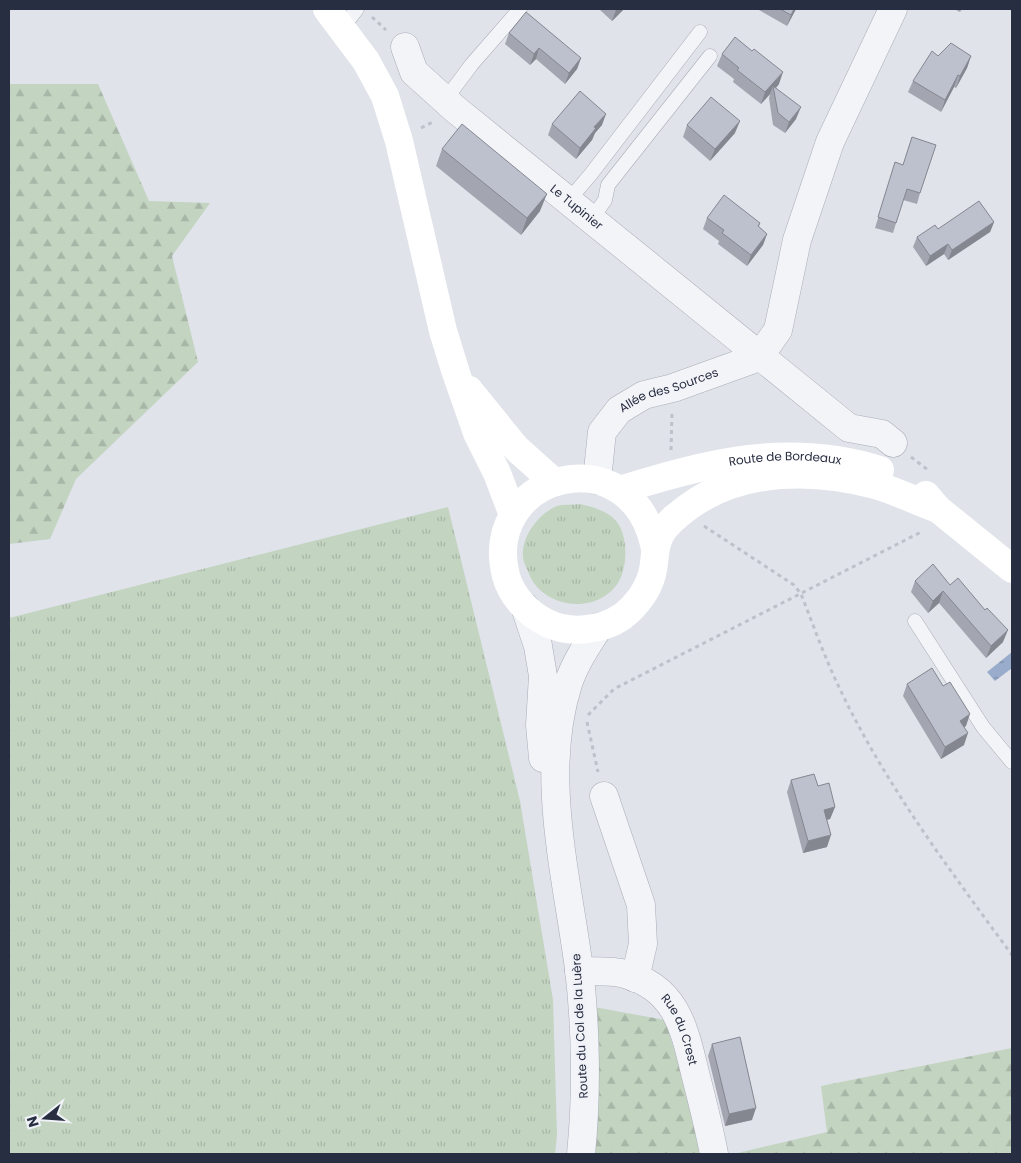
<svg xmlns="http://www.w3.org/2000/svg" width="1021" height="1163" viewBox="0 0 1021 1163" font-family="Poppins,sans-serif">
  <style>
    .grass { fill: url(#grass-tufts) }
    .forest { fill: url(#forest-firs) }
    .water { fill: url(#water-ripples) }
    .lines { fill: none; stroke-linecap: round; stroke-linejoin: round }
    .service-casing { stroke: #a9adb8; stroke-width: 15 }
    .minor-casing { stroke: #a9adb8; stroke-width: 29 }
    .tertiary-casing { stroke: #a9adb8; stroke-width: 29 }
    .path { stroke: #bec1c9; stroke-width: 3; stroke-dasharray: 4 4; stroke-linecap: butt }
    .service { stroke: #f3f4f8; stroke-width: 14 }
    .minor { stroke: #f3f4f8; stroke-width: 28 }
    .tertiary { stroke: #f3f4f8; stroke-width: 28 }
    .secondary { stroke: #fff; stroke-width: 28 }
    .wall { fill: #a3a6b0 }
    .shaded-wall { fill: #848790 }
    .building { fill: #bdc1cd; stroke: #848790 }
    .labels { text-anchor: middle; stroke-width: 5; stroke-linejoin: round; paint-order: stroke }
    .street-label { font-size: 12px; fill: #282e42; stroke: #f0f2f7 }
  </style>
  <defs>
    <pattern id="grass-tufts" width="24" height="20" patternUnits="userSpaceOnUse" patternTransform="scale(1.25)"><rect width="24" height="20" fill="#c3d4c1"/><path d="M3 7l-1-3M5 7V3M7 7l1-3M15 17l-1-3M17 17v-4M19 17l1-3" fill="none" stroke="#a8b6a7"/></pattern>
    <pattern id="forest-firs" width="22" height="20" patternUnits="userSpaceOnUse" patternTransform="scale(1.25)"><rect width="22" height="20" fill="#c3d4c1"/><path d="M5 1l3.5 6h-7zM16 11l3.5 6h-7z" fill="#a8b6a7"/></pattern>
    <pattern id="water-ripples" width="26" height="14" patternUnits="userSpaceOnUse" patternTransform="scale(1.25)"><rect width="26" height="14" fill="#99accc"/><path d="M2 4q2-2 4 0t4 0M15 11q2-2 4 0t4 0" fill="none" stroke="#7d8ca7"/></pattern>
  </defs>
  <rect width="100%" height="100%" fill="#e0e3ea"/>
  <!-- grass -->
  <path class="grass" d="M580,504c13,3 28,7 37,18 12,16 11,50 -2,65 -24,29 -76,19 -87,-16 -2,-4 -5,-10 -5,-14 -2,-20 16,-44 34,-51 7,-2 16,-1 23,-2z
    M448,507l72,294 33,199 4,135 -2,19h-546v-536z"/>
  <!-- forest -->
  <path class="forest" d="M9,84h89l51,117 61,2 -38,53 26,106 -122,117 -26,60 -41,5z
    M594,1007l71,13 41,134h-116z
    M1012,1048v106h-279l94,-22 -6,-46z"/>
  <!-- water -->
  <path class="water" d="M1012,652v16l-17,13 -8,-9z"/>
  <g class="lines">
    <!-- service casing -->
    <g class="service-casing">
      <path id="service" d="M343,27l14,-18
        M445,100l27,-36 48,-55
        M568,201l23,-27 109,-142
        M591,220l14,-20 3,-15 102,-129
        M915,621l68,106 29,35"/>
    </g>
    <!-- minor casing -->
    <g class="minor-casing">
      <g id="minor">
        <path id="s1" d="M405,47l9,25 41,37 394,319 33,6 11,9"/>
        <path id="s2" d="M597,480l5,-48 17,-22 25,-15 29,-7 86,-31 19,-27 19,-90 33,-98 63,-133"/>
        <path d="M604,796l37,109 2,39 -8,34"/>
      </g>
    </g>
    <!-- tertiary casing -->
    <g class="tertiary-casing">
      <g id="tertiary">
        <path d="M525,607l13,39 5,30 -3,49 3,33"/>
        <path id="s3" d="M579,971c14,1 32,-1 46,3 51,14 59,53 70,99 7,27 14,54 19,81"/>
        <path d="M581,1154c6,-58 5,-127 -2,-185 -12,-93 -40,-194 -11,-285 7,-21 19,-39 31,-57"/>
      </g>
    </g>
    <!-- path -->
    <path class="path" d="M372,17l14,13
      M421,128l12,-6
      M671,450l1,-37
      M911,457l17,13
      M704,526l90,59 7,9c12,30 23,62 37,91 46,98 111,184 174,270
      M588,715l26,-26 309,-158
      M587,722l11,50"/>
    <!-- service -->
    <use href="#service" class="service"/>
    <!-- minor -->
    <use href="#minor" class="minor"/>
    <!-- tertiary -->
    <use href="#tertiary" class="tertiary"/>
    <!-- secondary -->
    <g class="secondary">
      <path d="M327,9l39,52 19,35 14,45 44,190 13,42 21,60 20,40 16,42"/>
      <path d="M469,390l47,58 38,34"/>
      <path id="s4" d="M620,490c88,-27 169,-49 260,-20"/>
      <path d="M926,495l12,14 74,60"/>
      <path d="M655,549c-22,-116 -175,-76 -149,27 5,19 22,38 41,47 22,11 55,8 76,-7 13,-10 25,-26 29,-42 4,-14 1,-29 10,-42 7,-11 18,-19 29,-27 53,-37 124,-36 184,-20 22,6 42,17 63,24"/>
    </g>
  </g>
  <!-- wall -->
  <path class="wall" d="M599,9h25l-12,12z
    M759,9h37l-9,17 -28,-16z
    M954,9h8l-2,3z
    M509,33l72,25 -4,11 -12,15 -29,-25 -6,6 -25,-21z
    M722,54l57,30 -3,4 20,31 -11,14 -12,-8 -4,-27 1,-4 -9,10 -28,-22 1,-3 -17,-13z
    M971,56l-4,12 -11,20 -2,-1 -13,25 -33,-20 5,-11z
    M552,124l50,1 -7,8 -3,7 -16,19 -28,-24z
    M687,125l48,8 -25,28 -27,-24z
    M912,137l8,56 -3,11 -14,-4 -10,33 -18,-5 20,-66 8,3z
    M442,149l98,62 -19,24 -85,-69z
    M707,218l53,5 -1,4 8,7 -4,11 -16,21 -29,-22 1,-3 -16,-12z
    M994,222l-4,10 -42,28 -4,-6 -18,12 -13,-19 4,-10 21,-8z
    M915,581l35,4 53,57 -17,16 -47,-55 -11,10 -17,-21z
    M907,684l59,42 -2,1v18l-23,14 -38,-63z
    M791,780l27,6 17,21 -5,12 -3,1v27l-24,6 -16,-61z
    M712,1044l40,76 -27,6 -17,-70z"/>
  <!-- shaded-wall -->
  <path class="shaded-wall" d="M617,9h7l-12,12 4,-11z
    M794,9h2l-9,17 4,-11z
    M539,48l-3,11 -6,6 4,-11z
    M971,56l-4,12 -11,20 4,-12z
    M581,58l-4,11 -12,15 4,-11z
    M783,72l-4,12 -5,6 -1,-4 -3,8 -9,10 4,-12z
    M958,75l-4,12 -13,25 4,-12z
    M801,107l-5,12 -11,14 4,-11z
    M606,114l-4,11 -7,8 -3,7 -16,19 4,-11 14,-21z
    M740,121l-5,12 -25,28 5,-12z
    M547,194l-7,17 -19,24 6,-17z
    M994,222l-4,10 -42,28 4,-10z
    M767,234l-4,11 -16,21 4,-11z
    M948,244l-4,10 -18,12 4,-10z
    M943,591l-4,12 -11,10 5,-12z
    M1008,630l-5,12 -17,16 5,-12z
    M970,714l-4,12 -10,6 4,-11z
    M968,733l-4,12 -23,14 4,-12z
    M835,807l-5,12 -10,2 4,-11z
    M831,835l-4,12 -24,6 5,-12z
    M756,1108l-4,12 -27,6 4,-12z"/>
  <!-- building -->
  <path class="building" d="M780,9h14l-3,6z
    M526,12l55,46 -12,15 -30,-25 -5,6 -25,-21z
    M735,37l17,14 2,-2 29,23 -18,20 -28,-22 2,-2 -17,-14z
    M951,43l20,13 -11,20 -2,-1 -13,25 -32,-19 19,-30 6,5z
    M773,86l28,21 -12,15 -11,-9z
    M580,91l26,23 -12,13 2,1 -16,20 -28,-24z
    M711,97l29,24 -25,28 -28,-24z
    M462,124l85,70 -20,24 -85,-69z
    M912,137l24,8 -16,48 -13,-4 -11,34 -18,-6 17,-55 8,3z
    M724,195l36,28 -2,3 9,8 -16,21 -29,-22 2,-3 -17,-12z
    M979,201l15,21 -42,28 -4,-6 -18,12 -13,-19 18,-12 3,4z
    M933,564l17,21 8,-7 27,32 2,-2 21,22 -17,16 -48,-55 -10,10 -18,-20z
    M932,668l11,18 7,-4 20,32 -10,7 8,12 -23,14 -38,-63z
    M814,774l4,12 11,-3 6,24 -11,3 7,25 -23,6 -17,-61z
    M740,1037l16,71 -27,6 -17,-70z"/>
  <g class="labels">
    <!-- street labels -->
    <g class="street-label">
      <text dy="4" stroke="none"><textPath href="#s1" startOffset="238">Le Tupinier</textPath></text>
      <text dy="4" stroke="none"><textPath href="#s2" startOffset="130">Allée des Sources</textPath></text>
      <text dy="4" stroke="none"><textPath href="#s4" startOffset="169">Route de Bordeaux</textPath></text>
      <text transform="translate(580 1026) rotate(-93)" y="4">Route du Col de la Luère</text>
      <text dy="4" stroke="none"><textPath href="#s3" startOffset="129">Rue du Crest</textPath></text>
    </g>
  </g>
  <!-- border -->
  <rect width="1021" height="1163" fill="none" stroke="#282e42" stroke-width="20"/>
  <!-- north arrow -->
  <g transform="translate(45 1118) rotate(253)" stroke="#f0f2f7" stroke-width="4" paint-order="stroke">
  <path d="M0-4L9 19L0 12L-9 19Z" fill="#282e42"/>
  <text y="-8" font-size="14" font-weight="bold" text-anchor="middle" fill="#282e42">N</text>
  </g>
</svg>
